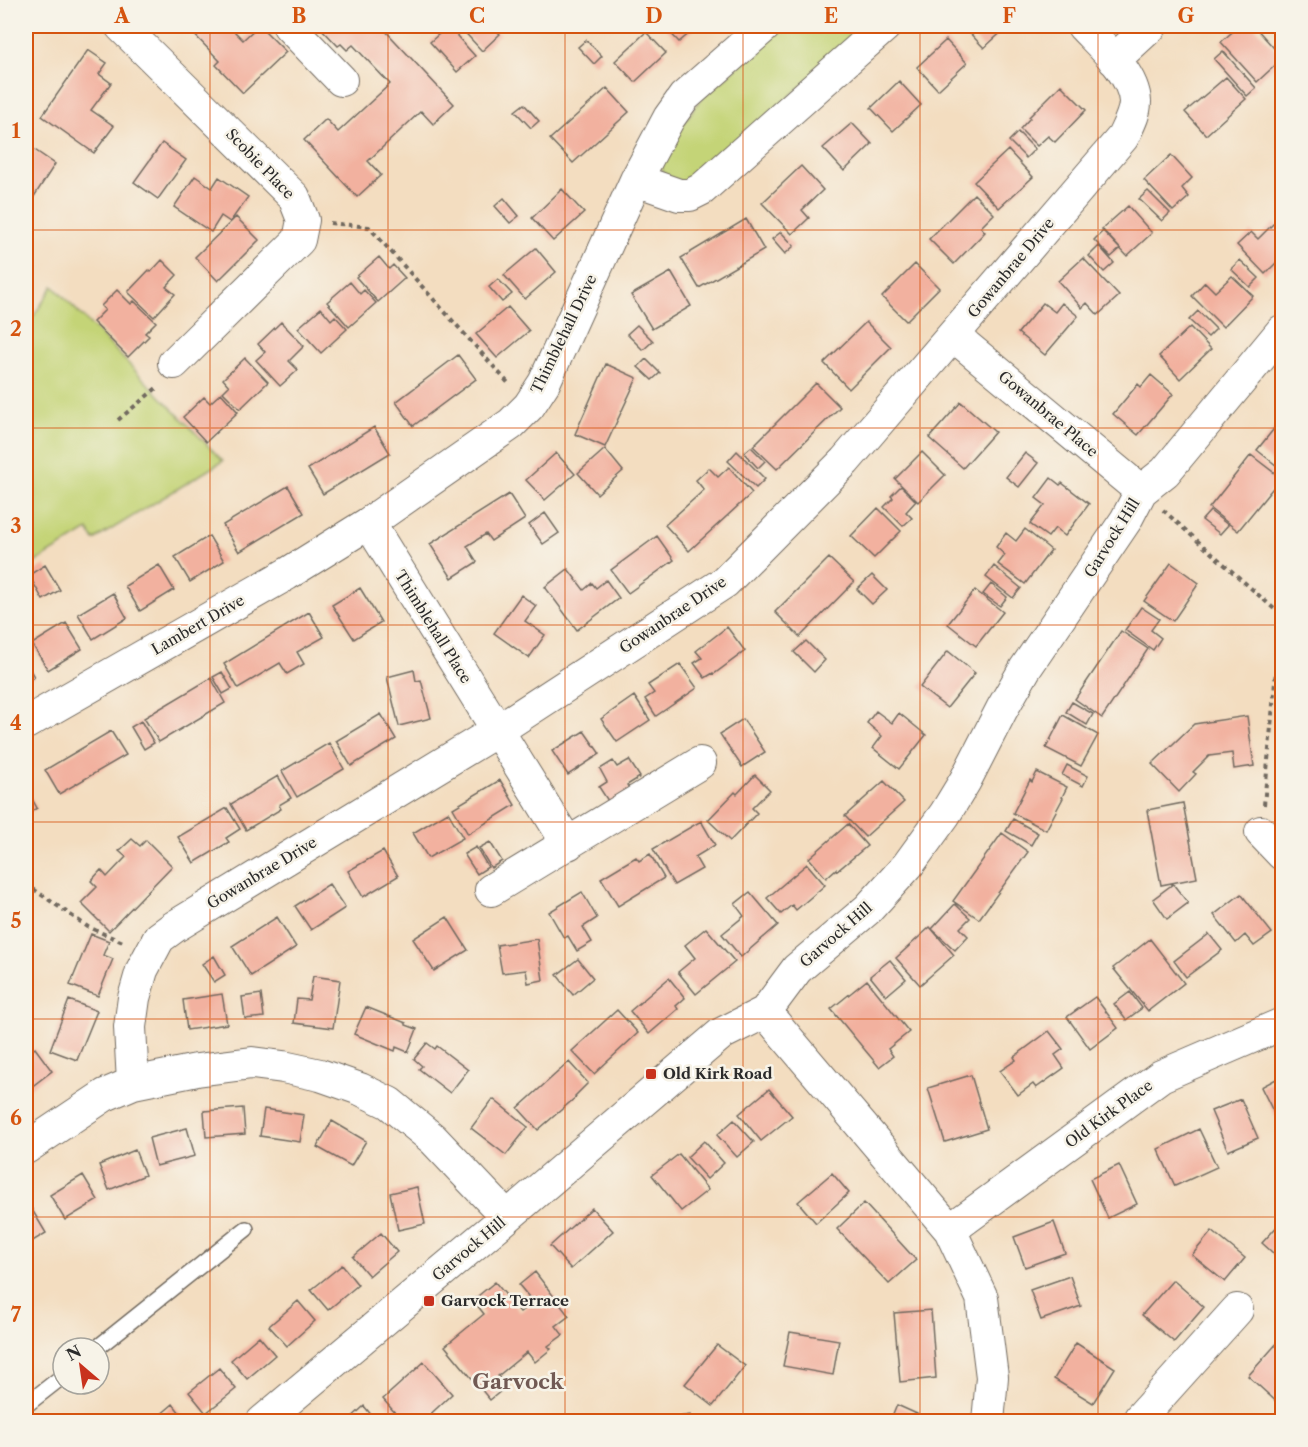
<svg xmlns="http://www.w3.org/2000/svg" width="1308" height="1447" viewBox="0 0 1308 1447" font-family="'Libre Caslon Text',serif">
  <style>
    .green { fill: #c4d477; stroke: #788051; stroke-width: 1.5 }
    .building { fill: #f2b19f }
    .lines { fill: none; stroke-linecap: round; stroke-linejoin: round }
    .lane-casing { stroke: #71695f; stroke-width: 18 }
    .street-casing { stroke: #71695f; stroke-width: 34 }
    .path { stroke: #71695f; stroke-width: 4; stroke-dasharray: 4.5 4.5; stroke-linecap: butt }
    .lane { stroke: #fff; stroke-width: 15 }
    .street { stroke: #fff; stroke-width: 32 }
    .grid { fill: none; stroke: #d5540f; stroke-width: 1.5; stroke-opacity: 0.55 }
    .poi-dot { fill: #c8321e; stroke: #f7f3e8; stroke-width: 2 }
    .labels { text-anchor: middle; stroke-width: 5; stroke-linejoin: round; paint-order: stroke }
    .street-label { font-size: 15px; fill: #2b2b2b; stroke: #f7f3e8 }
    .poi-label { font-size: 15px; font-weight: bold; fill: #2b2b2b; stroke: #f7f3e8; text-anchor: start }
    .district-label { font-size: 21px; font-weight: bold; fill: #715a54; stroke: #f7f3e8 }
    .neatline { fill: none; stroke: #d5540f; stroke-width: 2 }
    .grid-label { font-size: 20px; text-anchor: middle; font-weight: bold; fill: #d5540f }
  </style>
  <rect width="100%" height="100%" fill="#f7f3e8"/>
  <filter id="ink" filterUnits="userSpaceOnUse"><feTurbulence type="fractalNoise" baseFrequency=".0167" numOctaves="2"/><feDisplacementMap in="SourceGraphic" scale="12" xChannelSelector="R" yChannelSelector="G"/><feConvolveMatrix kernelMatrix="1 2 1 2 8 2 1 2 1" color-interpolation-filters="sRGB"/></filter>
  <filter id="wash" filterUnits="userSpaceOnUse"><feTurbulence type="fractalNoise" baseFrequency=".008" numOctaves="4" result="noise"/><feDisplacementMap in="SourceGraphic" scale="24" xChannelSelector="R" yChannelSelector="G"/><feGaussianBlur stdDeviation="1.35" result="paint"/><feColorMatrix in="noise" values="0 0 0 0 0 0 0 0 0 0 0 0 0 0 0 0 0 1.4 0 .05"/><feComposite in="paint" operator="in"/></filter>
  <g filter="url(#wash)">
    <rect width="100%" height="100%" fill="#f3ddc0"/>
    <!-- green -->
    <path class="green" d="M784,26h85l-179,159 -23,-6 -4,-7 -2,-9 2,-10 36,-52z
      M53,286l170,175 -129,79 -6,-10 -62,38v-240z"/>
    <g id="blocks">
      <!-- building -->
      <path class="building" d="M186,26h43l14,14 15,-14h2l26,26 -43,41 -27,-28 4,-4z
        M319,26h62l73,78 -21,20 -12,-13 -53,50 13,14 -24,22 -53,-57 22,-21 12,13 52,-48 -37,-39 -6,5 -6,-6 -3,2z
        M448,26l27,30 -18,16 -27,-30z
        M459,26h33l8,8 -18,17z
        M664,26h34l-19,16z
        M963,26h45l-24,22z
        M1239,26h15l28,31v2l-25,23 -36,-40z
        M646,32l20,21 -31,29 -20,-21z
        M586,40l16,16 -8,8 -16,-17z
        M946,40l21,23 -29,27 -21,-23z
        M88,50l19,13 -8,11 12,9 -20,27 23,16 -20,27 -52,-37z
        M1223,51l33,37 -9,8 -33,-37z
        M1226,77l20,22 -40,36 -21,-23z
        M899,81l22,24 -28,26 -22,-23z
        M1061,85l25,25 -31,32 -7,-6 -11,10 -17,-17 10,-11 -1,-1z
        M607,88l22,24 -56,51 -23,-24z
        M524,104l15,17 -8,7 -16,-17z
        M852,123l20,21 -28,27 -21,-23z
        M1018,132l17,17 -9,9 -17,-17z
        M162,143l24,17 -28,39 -24,-17z
        M26,144l29,20 -29,45z
        M1008,150l25,27 -34,31 -25,-26z
        M1171,155l21,23 -10,10 7,9 -16,14 -29,-31z
        M801,166l22,24 -21,20 7,8 -17,16 -30,-31z
        M195,176l17,12 7,-11 29,20 -18,25 -9,-6 -10,16 -37,-25z
        M562,189l22,24 -31,28 -21,-23z
        M1148,191l22,22 -8,8 -23,-22z
        M974,194l20,20 -13,13 4,5 -31,32 -25,-25z
        M504,198l15,18 -9,7 -15,-17z
        M1128,206l24,27 -25,23 -25,-27z
        M236,217l23,23 -41,41 -23,-24z
        M746,219l18,31 -65,38 -18,-30z
        M1274,223l8,8v26l-17,17 -28,-29 14,-13 7,7z
        M1103,231l17,18 -9,8 -17,-17z
        M781,232l13,14 -9,8 -13,-15z
        M1099,246l15,17 -10,9 -15,-16z
        M536,248l20,24 -31,27 -21,-24z
        M379,257l10,12 4,-4 12,13 -27,24 -22,-25z
        M1083,258l36,38 -21,19 -11,-12 -5,5 -24,-27z
        M162,260l15,15 -11,12 9,7 -21,23 -26,-25 21,-22 2,2z
        M1240,260l19,18 -9,9 -19,-18z
        M915,264l24,24 -33,33 -24,-24z
        M671,272l20,34 -39,23 -21,-34z
        M1232,276l21,20 -30,31 -31,-31 13,-14 10,10z
        M498,279l14,15 -10,8 -13,-15z
        M350,282l10,12 4,-4 12,13 -27,24 -22,-25z
        M117,290l14,14 3,-3 22,21 -11,11 4,3 -21,21 -35,-35 12,-12 -4,-4z
        M1043,303l12,9 7,-9 16,13 -33,39 -27,-22z
        M508,307l21,24 -32,27 -21,-24z
        M321,308l10,12 4,-4 12,13 -26,24 -23,-25z
        M1198,311l18,18 -8,8 -19,-17z
        M281,322l23,24 -15,15 9,9 -18,16 -24,-26 9,-8 -7,-8z
        M866,322l25,25 -42,42 -25,-26z
        M637,325l16,16 -10,9 -16,-16z
        M1190,327l21,22 -31,30 -21,-23z
        M458,355l18,24 -63,47 -17,-24z
        M245,358l23,24 -28,27 -17,-17 6,-6 -6,-7z
        M646,359l14,14 -8,7 -14,-13z
        M606,364l31,14 -32,69 -30,-13z
        M1151,375l22,19 -35,41 -25,-21 25,-30 3,3z
        M816,383l24,24 -63,62 -24,-23z
        M221,393l17,19 -32,30 -23,-25 21,-20 6,6z
        M961,402l34,30 -32,36 -34,-30z
        M1281,420l1,2v48l-25,-20z
        M374,427l16,26 -67,41 -15,-25z
        M751,447l14,14 -7,7 -14,-15z
        M605,449l18,22 -26,23 -19,-21z
        M737,451l28,28 -9,9 -28,-27z
        M922,452l23,23 -27,27 -23,-23z
        M556,453l19,21 -30,26 -19,-20z
        M1025,453l13,10 -19,24 -13,-10z
        M1251,455l30,23 -43,53 -29,-23z
        M729,467l23,26 -63,58 -24,-26 39,-35 -8,-10 13,-12 9,9z
        M1051,478l9,7 2,-2 27,21 -24,32 -10,-8 -7,9 -18,-13 15,-19 -9,-7z
        M288,486l16,27 -65,39 -16,-27z
        M901,486l15,15 -10,11 6,6 -9,8 -19,-19 9,-9 -2,-2z
        M509,494l16,25 -34,22 -5,-7 -19,12 10,16 -25,16 -22,-34z
        M878,508l23,23 -27,27 -23,-22z
        M1210,511l18,14 -8,9 -18,-14z
        M545,513l14,20 -16,11 -14,-19z
        M1025,529l26,21 -26,34 -27,-20 7,-9 -9,-8 10,-14 10,8z
        M209,536l15,25 -34,21 -15,-25z
        M657,536l17,24 -46,33 -17,-23z
        M829,558l25,24 -54,55 -25,-25z
        M1171,563l28,20 -26,38 -29,-20z
        M45,565l15,25 -17,10 -14,-25z
        M159,565l15,25 -34,21 -15,-25z
        M994,566l27,22 -8,10 -27,-21z
        M568,569l16,21 8,-7 4,5 10,-8 13,18 -42,32 -32,-43z
        M872,575l15,15 -15,14 -15,-15z
        M991,584l16,13 -7,9 -17,-12z
        M360,588l21,34 -27,17 -22,-34z
        M975,590l28,22 -27,34 -28,-22z
        M113,593l14,25 -34,21 -15,-25z
        M521,595l15,11 -11,15 20,14 -16,23 -35,-25z
        M1141,607l18,12 -8,11 10,8 -8,12 -28,-20z
        M309,612l15,25 -27,15 7,12 -17,10 -7,-11 -42,25 -14,-24z
        M66,623l16,26 -34,21 -16,-26z
        M727,627l18,24 -31,23 -1,-1 -8,5 -11,-15 8,-5 -6,-7z
        M1121,631l27,18 -46,69 -27,-19z
        M806,641l19,19 -11,12 -20,-20z
        M948,651l27,22 -28,35 -27,-21z
        M26,662l8,15 -8,5z
        M680,664l17,24 -41,28 -11,-17 9,-6 -6,-8z
        M414,670l2,11 5,-1 10,38 -32,8 -12,-49z
        M222,672l10,17 -9,5 -10,-17z
        M211,678l14,25 -66,39 -15,-24z
        M634,696l16,24 -33,22 -16,-23z
        M1072,702l21,12 -6,11 -21,-13z
        M876,711l16,12 7,-10 27,22 -27,34 -26,-21 9,-12 -15,-13z
        M381,714l15,25 -45,27 -15,-25z
        M1063,715l35,20 -17,31 -35,-18z
        M1247,716l7,50 -20,3 -2,-16 -23,3 -16,16 3,2 -17,18 -27,-28 42,-40z
        M743,719l22,33 -23,15 -22,-33z
        M141,721l13,22 -10,6 -13,-22z
        M111,731l15,24 -67,39 -14,-24z
        M584,731l16,23 -32,21 -16,-24z
        M329,743l15,26 -47,28 -15,-26z
        M629,760l11,17 -13,8 4,6 -21,13 -11,-17 8,-5 -7,-13 13,-8 4,6z
        M1067,765l21,11 -5,10 -21,-11z
        M1037,772l30,15 -5,10 1,1 -17,32 -33,-17 17,-33 2,2z
        M755,775l15,15 -18,18 5,5 -27,28 -22,-21 27,-28 2,2z
        M278,776l13,22 -12,7 2,4 -35,21 -15,-26z
        M500,780l15,25 -47,29 -15,-26z
        M884,781l20,21 -39,35 -20,-21z
        M26,788l11,20 -11,7z
        M1183,803l14,75 -36,7 -14,-75z
        M227,808l13,21 -14,9 3,4 -35,21 -16,-26z
        M448,812l15,26 -35,20 -15,-25z
        M1013,819l25,14 -7,12 -25,-14z
        M701,821l14,24 -20,12 7,12 -28,16 -21,-36z
        M848,824l19,22 -30,25 -1,-2 -10,9 -17,-20z
        M1002,833l26,19 -49,67 -26,-18z
        M132,839l8,7 6,-6 26,26 -63,65 -28,-28 16,-16 -6,-6 10,-11 6,7 19,-20 -7,-6z
        M490,842l12,19 -11,7 -12,-20z
        M476,847l12,20 -11,7 -13,-20z
        M383,851l15,25 -35,21 -15,-26z
        M650,854l14,24 -46,28 -17,-28 35,-21 3,4z
        M807,864l18,21 -29,25 -4,-5 -11,9 -14,-16z
        M329,884l16,24 -34,22 -16,-24z
        M1173,884l15,19 -21,16 -14,-20z
        M582,892l15,26 -14,9 9,15 -15,9 -9,-15 -4,2 -15,-26z
        M750,892l28,33 -37,32 -19,-23 22,-18 -9,-12z
        M1241,894l31,39 -18,13 -9,-11 -9,8 -22,-28z
        M955,904l15,14 -10,10 8,8 -13,14 -23,-21z
        M277,917l19,30 -45,29 -19,-30z
        M447,917l21,33 -34,21 -21,-32z
        M930,927l24,28 -34,30 -24,-27z
        M706,928l29,34 -39,32 -18,-22 17,-14 -10,-13z
        M91,934l18,7 -6,14 10,4 -15,37 -28,-11z
        M1209,934l13,16 -36,27 -12,-16z
        M537,939l6,41 -15,3 -2,-13 -24,3 -5,-28z
        M1150,939l34,44 -36,28 -35,-43z
        M214,956l11,19 -11,7 -12,-18z
        M578,959l15,19 -20,17 -16,-20z
        M890,960l16,19 -20,17 -16,-20z
        M313,976l27,4 -7,48 -39,-5 3,-24 12,1z
        M669,978l16,20 -9,8 2,3 -29,25 -19,-23z
        M867,980l42,52 -21,17 5,7 -14,11 -48,-58z
        M1130,992l12,16 -16,12 -12,-16z
        M222,994l5,30 -40,6 -4,-30z
        M261,994l3,23 -19,2 -3,-22z
        M1095,997l23,31 -28,21 -23,-32z
        M69,1000l28,11 -20,49 -27,-10z
        M366,1007l40,16v2l11,4 -9,23 -12,-5 -1,4 -41,-17z
        M617,1010l21,23 -44,41 -22,-23z
        M1049,1031l14,18 -8,6 9,13 -28,20 -3,-4 -15,11 -18,-24 16,-11 -2,-3z
        M427,1043l8,6 2,-3 31,24 -18,23 -31,-24 3,-3 -8,-7z
        M35,1048l17,23 -26,20v-36z
        M569,1062l19,21 -13,13 1,1 -38,33 -20,-22z
        M971,1075l16,54 -42,13 -17,-54z
        M1282,1076v47l-2,2 -19,-38z
        M769,1089l23,27 -31,25 -22,-27z
        M493,1099l35,28 -22,28 -35,-27z
        M1241,1099l17,39 -30,13 -17,-40z
        M243,1108l2,26 -39,3 -2,-26z
        M264,1109l40,6 -4,27 -40,-6z
        M734,1120l20,22 -17,15 -20,-22z
        M332,1121l34,20 -15,25 -34,-19z
        M187,1128l8,28 -39,10 -7,-28z
        M1199,1129l18,38 -42,19 -17,-37z
        M704,1141l20,22 -17,16 -20,-22z
        M135,1150l10,25 -36,15 -10,-25z
        M679,1154l29,36 -27,21 -29,-36z
        M1119,1165l18,39 -29,14 -18,-39z
        M832,1173l17,20 -33,30 -18,-21z
        M83,1175l15,25 -33,20 -15,-25z
        M417,1187l8,37 -27,6 -8,-37z
        M864,1203l52,57 -27,24 -52,-55z
        M31,1208l15,25 -20,12v-34z
        M592,1208l21,23 -42,38 -21,-23z
        M1282,1221v40l-20,-18z
        M1054,1222l11,31 -40,14 -11,-30z
        M1212,1231l33,27 -20,24 -33,-27z
        M381,1233l16,19 -28,24 -16,-19z
        M342,1265l16,20 -30,25 -17,-20z
        M535,1272l34,44 -13,10 7,9 -15,11 3,3 -16,13 -8,-10 -29,24 9,10 -17,14 -45,-54 39,-32 -11,-14 22,-18 25,30 13,-10 -14,-17z
        M1070,1276l11,30 -40,14 -11,-30z
        M1173,1280l31,27 -30,35 -32,-27z
        M298,1301l17,20 -28,25 -18,-20z
        M931,1310l5,68 -36,4 -6,-69z
        M790,1332l49,8 -6,35 -50,-9z
        M259,1336l16,19 -28,24 -16,-19z
        M1278,1342l4,4v53l-3,5 -31,-28z
        M1076,1343l39,25 -22,35 -39,-24z
        M717,1345l28,21 -32,40 -28,-22z
        M424,1362l28,32 -30,28h-19l-20,-23z
        M219,1368l17,21 -30,24 -17,-21z
        M173,1404l14,18h-35z
        M897,1405l31,14 -1,3h-37z
        M364,1406l13,16h-30z
        M690,1415l1,7h-32v-2z"/>
    </g>
  </g>
  <g filter="url(#ink)">
    <use href="#blocks" fill-opacity="0" stroke="#71695f" stroke-width="1.5"/>
    <g class="lines">
      <!-- lane casing -->
      <g class="lane-casing">
        <path id="lane" d="M97,1348l149,-119
          M26,1405l37,-29"/>
      </g>
      <!-- street casing -->
      <g class="street-casing">
        <path id="street" d="M121,26l173,171 9,23 -4,20 -125,123
          M289,26l52,54
          M1114,60l37,-34
          M636,180l43,15h11l12,-6 183,-163
          M954,336l187,155
          M369,523l199,321
          M26,723l261,-149 82,-51 142,-99 18,-18 15,-23 92,-203 33,-62 15,-21 81,-71
          M1261,832l21,22
          M491,890l209,-127
          M765,1012l185,218 32,68 10,79 -4,45
          M133,1083l-3,-56 4,-29 8,-28 17,-32 15,-11 324,-197 227,-148 120,-121 278,-324c5,-11 12,-23 12,-35 -1,-28 -34,-57 -52,-76
          M26,1148l79,-53 28,-12 64,-13 55,-7 31,4 37,8 40,14 29,14 44,36 74,78
          M950,1230l211,-154 121,-52
          M262,1422l245,-205 214,-183 44,-22 32,-43 71,-60 40,-44 37,-51 20,-33 37,-72 23,-40 101,-149 15,-29 24,-19 117,-141
          M1138,1422l2,-4 97,-108"/>
      </g>
      <!-- path -->
      <path class="path" d="M330,223l39,4 141,158
        M118,420l41,-34
        M1163,510l118,105
        M1264,805l17,-190 1,-1
        M26,884l62,43 37,16"/>
      <!-- lane -->
      <use href="#lane" class="lane"/>
      <!-- street -->
      <use href="#street" class="street"/>
    </g>
  </g>
  <!-- grid -->
  <path class="grid" d="M210,26v1396M388,26v1396M565,26v1396M743,26v1396M920,26v1396M1098,26v1396M26,230h1256M26,428h1256M26,625h1256M26,822h1256M26,1019h1256M26,1217h1256"/>
  <!-- markers -->
  <g class="poi-dot">
    <rect x="645" y="1068" width="12" height="12" rx="3"/>
    <rect x="423" y="1295" width="12" height="12" rx="3"/>
  </g>
  <g class="labels">
    <!-- street labels -->
    <g class="street-label">
      <text transform="translate(260 164) rotate(46)" y="5">Scobie Place</text>
      <text transform="translate(1011 268) rotate(-50)" y="5">Gowanbrae Drive</text>
      <text transform="translate(564 334) rotate(-64)" y="5">Thimblehall Drive</text>
      <text transform="translate(1048 414) rotate(40)" y="5">Gowanbrae Place</text>
      <text transform="translate(1112 538) rotate(-58)" y="5">Garvock Hill</text>
      <text transform="translate(673 615) rotate(-34)" y="5">Gowanbrae Drive</text>
      <text transform="translate(198 625) rotate(-30)" y="5">Lambert Drive</text>
      <text transform="translate(433 627) rotate(58)" y="5">Thimblehall Place</text>
      <text transform="translate(262 873) rotate(-31)" y="5">Gowanbrae Drive</text>
      <text transform="translate(836 935) rotate(-41)" y="5">Garvock Hill</text>
      <text transform="translate(1109 1114) rotate(-36)" y="5">Old Kirk Place</text>
      <text transform="translate(469 1249) rotate(-40)" y="5">Garvock Hill</text>
    </g>
    <!-- poi labels -->
    <g class="poi-label">
      <text x="663" y="1079">Old Kirk Road</text>
      <text x="441" y="1306">Garvock Terrace</text>
    </g>
    <!-- district labels -->
    <g class="district-label">
      <text x="518" y="1389">Garvock</text>
    </g>
  </g>
  <!-- margin -->
  <rect width="1308" height="1447" fill="none" stroke="#f7f3e8" stroke-width="66"/>
  <!-- north arrow -->
  <g transform="translate(81 1366) rotate(331)"><circle r="28" fill="#f7f3e8" stroke="#a5a39c" stroke-width="1.5"/>
  <path d="M0-4.5L10 22L0 15L-10 22Z" fill="#c8321e"/>
  <text y="-9" font-size="16" font-weight="bold" text-anchor="middle" fill="#2b2b2b">N</text>
  </g>
  <rect x="33" y="33" width="1242" height="1381" class="neatline"/>
  <g class="grid-label">
    <text x="122" y="23">A</text>
    <text x="299" y="23">B</text>
    <text x="477" y="23">C</text>
    <text x="654" y="23">D</text>
    <text x="831" y="23">E</text>
    <text x="1009" y="23">F</text>
    <text x="1186" y="23">G</text>
    <text x="16" y="138">1</text>
    <text x="16" y="336">2</text>
    <text x="16" y="533">3</text>
    <text x="16" y="730">4</text>
    <text x="16" y="928">5</text>
    <text x="16" y="1125">6</text>
    <text x="16" y="1322">7</text>
  </g>
</svg>
